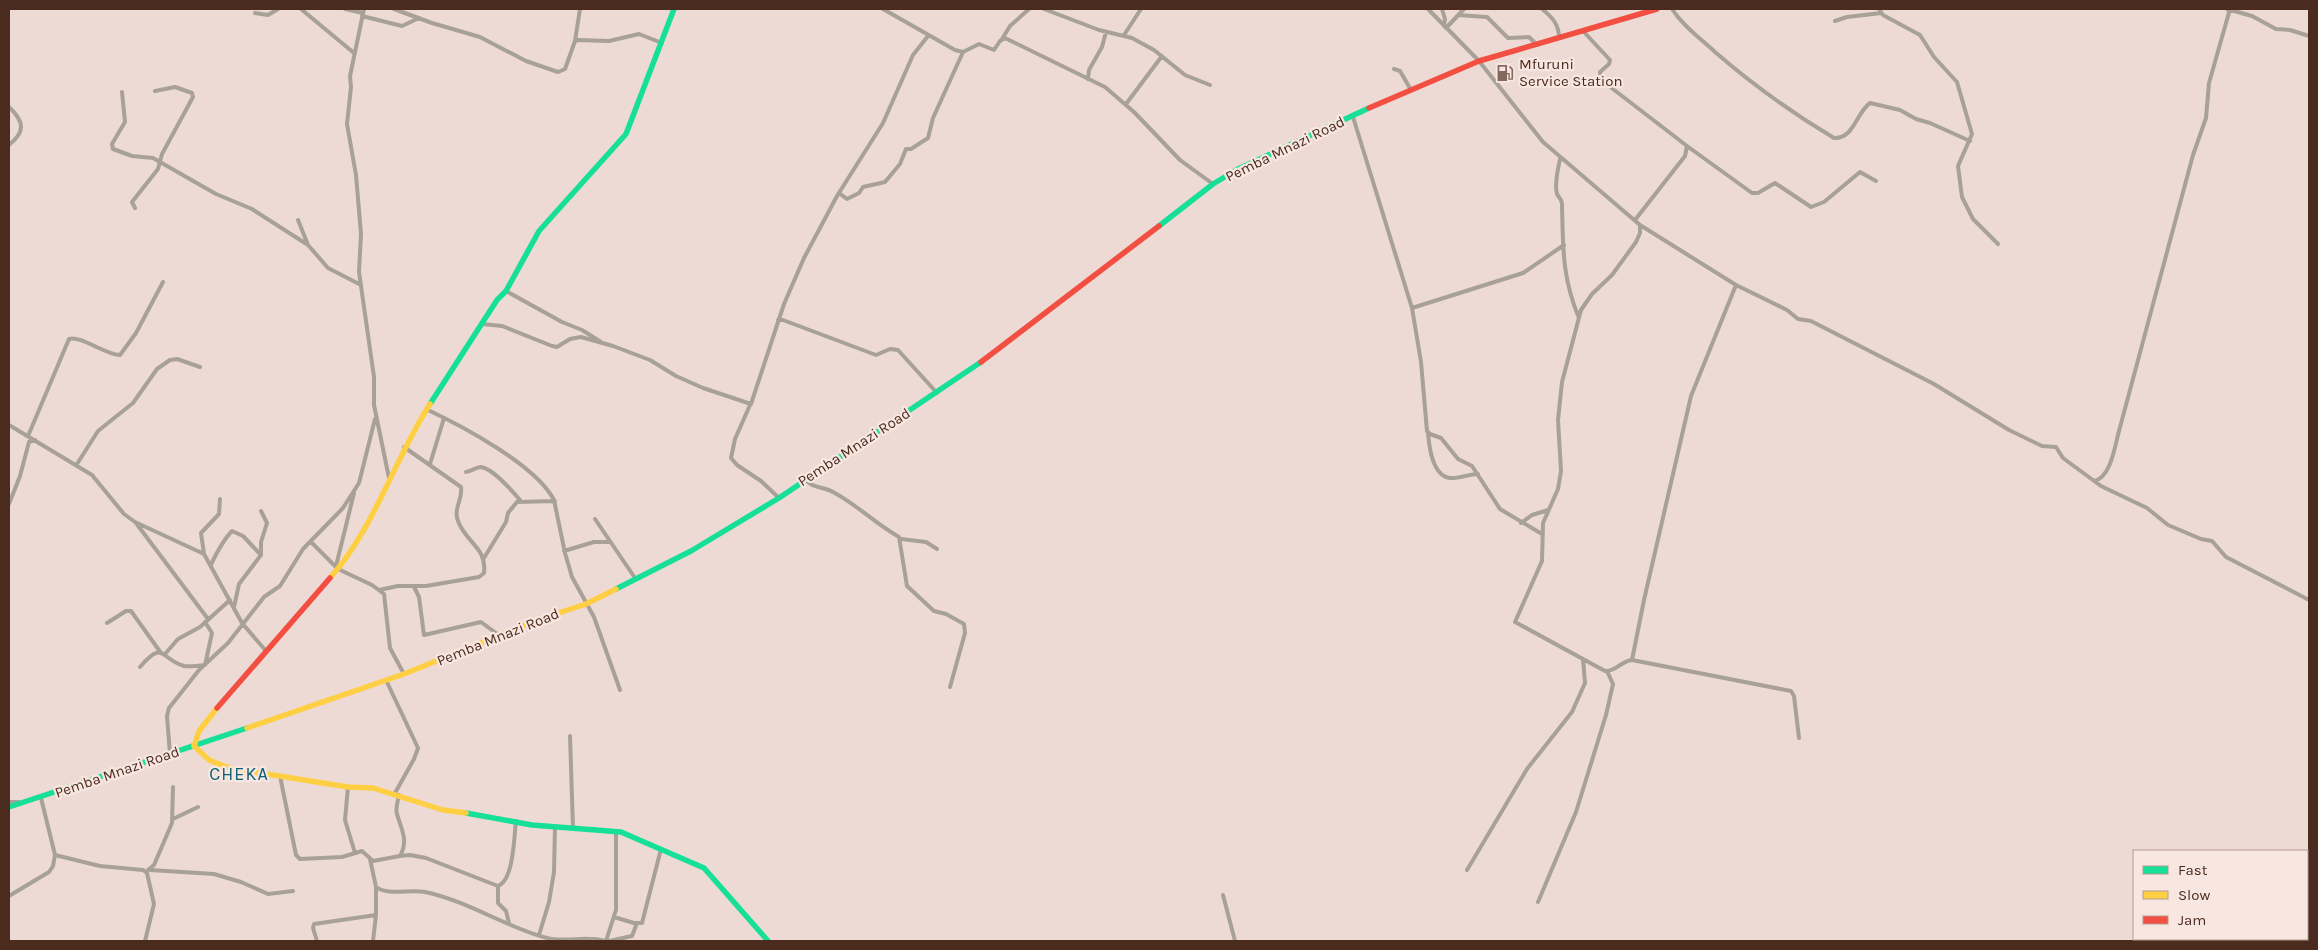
<svg xmlns="http://www.w3.org/2000/svg" width="2318" height="950" viewBox="0 0 2318 950" font-family="Karla,sans-serif">
  <style>
    .lines { fill: none; stroke-linecap: round; stroke-linejoin: round }
    .street { stroke: #a7a197; stroke-width: 4 }
    .fast { stroke: #16e098; stroke-width: 5.5 }
    .slow { stroke: #ffcf43; stroke-width: 5.5 }
    .jam { stroke: #f24e42; stroke-width: 5.5 }
    .labels { text-anchor: middle; stroke-width: 4.5; stroke-linejoin: round; paint-order: stroke }
    .poi-label { font-size: 15px; fill: #4b2b1e; stroke: #f8e7e0; text-anchor: start }
    .street-label { font-size: 15px; fill: #4b2b1e; stroke: #f8e7e0 }
    .quarter-label { font-size: 18px; letter-spacing: 1px; fill: #0b6076; stroke: #f8e7e0 }
  </style>
  <rect width="100%" height="100%" fill="#eedad4"/>
  <g class="lines">
    <!-- street -->
    <path class="street" d="M301,9l53,44
      M345,9l18,4
      M364,9l-14,67 1,11 -4,37 9,51 5,59 -2,38 15,105v28l15,73
      M394,9l38,14 48,14 46,24 32,11 7,-3 10,-28 3,-1 31,1 30,-7 23,9
      M883,9l72,41 8,2 16,-8 15,6 6,-9 5,-3 100,49 29,25 46,48 33,24
      M1044,9l55,21 33,8 22,12 31,25 25,10
      M1428,9l51,52 64,81 97,83 96,60 51,25 11,9 13,2 123,63 75,46 33,16 14,1 7,11 38,28 46,22 21,17 33,14 11,2 14,16 83,43
      M1442,9l3,10 -1,7
      M1542,9c10,8 17,15 17,29
      M1672,9c11,17 28,29 43,43 37,32 77,61 119,86 20,1 22,-25 36,-35l30,7 16,9 14,4 40,18
      M1879,9l4,6 37,20 14,22 23,25 15,52 -14,32 4,31 11,22 25,25
      M2227,9l25,7 24,13 14,1 19,6
      M255,13l13,2 10,-6
      M1458,15l29,2 21,21 21,-1 8,8
      M362,16l40,10 17,-8
      M1835,21l12,-4 34,-4
      M1446,28l18,-19
      M1583,31l27,29 -1,4 -9,8v7l87,67 -2,10 -50,64
      M1124,35l17,-26
      M1002,39l8,-13 19,-17
      M575,41l5,-32
      M1394,69l6,2 11,19
      M1088,79l1,-9 13,-23 4,-15
      M122,92l3,30 -13,22 1,5 19,7 21,2 63,36 36,15 56,36 20,23 33,17
      M1126,104l36,-48
      M9,107c16,15 16,25 0,38
      M1353,117l59,191 9,54 6,69 3,3 11,4 17,21 14,7 28,43 42,25
      M1687,146l65,47h6l17,-10 36,24 13,-5 36,-30 16,9
      M1560,159c-2,10 -6,25 -3,35 2,4 5,5 5,10 1,43 0,74 17,114
      M839,193l8,6 12,-6 4,-6 22,-5 15,-18 6,-15h5l17,-11 5,-20 30,-66
      M135,208l-3,-6 26,-33 4,-15 31,-57 -1,-4 -17,-6 -20,4
      M298,220l10,25
      M1640,225v8l-4,9 -24,33 -20,19 -11,16 -19,72 -4,38 3,51 -3,18 -15,34 -1,38 -27,61 90,49c11,1 16,-10 27,-11l159,31 3,5 5,42
      M506,291l56,31 20,8 19,12
      M1412,308l111,-35 41,-28
      M778,320h5l93,35 14,-6 8,1 39,43
      M482,324l20,2 50,20 5,1 13,-8 11,-2 32,9 37,14 26,16 27,12 48,16 33,-100 20,-46 33,-62 46,-73 30,-68 15,-19
      M750,405l-15,34 -4,19 6,7 24,16 18,17
      M426,409c36,17 110,56 128,91l11,53 7,24 22,40 26,73
      M9,425l83,50 32,39 11,8 69,32 38,69 24,28
      M1428,433c1,13 4,43 22,45 8,1 19,-4 28,-4
      M28,436l41,-97c12,-4 36,16 51,16l16,-22 27,-51
      M77,464l21,-33 35,-28 24,-34 13,-9 7,-1 23,8
      M430,464l14,-46
      M466,472c6,-1 10,-5 15,-5 13,2 31,24 39,33
      M805,479c8,10 18,7 28,13 23,12 43,32 66,45l8,49 27,25 12,3 18,10 1,9 -15,54
      M2094,481c17,-3 21,-36 25,-50l74,-276 13,-37 3,-35 21,-74
      M9,504l11,-28 9,-34 6,-2
      M595,519l40,59
      M136,523l72,96
      M1521,523l11,-8 16,-5
      M901,539l25,3 11,7
      M311,542l27,27 34,16 12,9 6,54 14,26
      M564,551l30,-9h16
      M204,554l-3,-21 18,-19 1,-15
      M484,558l22,-36 2,-9 9,-11 38,-1
      M211,565c4,-10 14,-27 21,-34l11,5 18,19
      M336,566l18,-73
      M414,587l5,10 5,38 57,-13 19,14
      M379,590l19,-4h28l53,-9 5,-4c3,-26 -18,-30 -26,-52 -5,-13 5,-21 3,-34l-57,-40
      M234,607l5,-23 22,-29v-13l6,-19 -6,-12
      M107,623l19,-12h5l30,42
      M165,654l13,-15 22,-12 30,-27
      M1632,660l12,-60 47,-204 45,-111
      M140,667c24,-28 20,-8 44,-1 6,1 14,0 21,-1l7,-32 -7,-11
      M386,680l32,68 -4,11 -19,34
      M570,736l3,92
      M170,754l-3,-38 2,-8 30,-38 29,-27 36,-46 16,-11 23,-37 40,-41 16,-25 16,-64
      M280,776l16,79 4,4 42,-2 20,-6 11,10 27,-5c9,-16 1,-27 -3,-42 -2,-6 1,-13 2,-19
      M348,787l-3,33 10,33
      M41,798l14,57 45,11 43,4 4,3 7,31 -9,37
      M9,802h10
      M173,819l25,-12
      M400,856l10,-1 16,3 72,28v17l8,8 3,12
      M370,859l6,28c12,9 34,2 49,5 43,9 80,35 122,46 19,5 39,-3 58,3
      M148,870l6,-5 18,-42 1,-36
      M150,870l64,4 27,8 27,12 25,-3
      M1467,870l60,-101 45,-57 13,-29 -2,-24
      M498,886c16,-6 16,-50 18,-65
      M1223,895l12,46
      M9,896l40,-24 4,-6 2,-11
      M1538,902l38,-90 30,-97 7,-31 -6,-13
      M614,917l20,6h8l19,-74
      M539,935l10,-33 5,-30 1,-46
      M317,941l-4,-13 1,-4 62,-9v-28
      M373,941l3,-26
      M606,941l10,-31v-79
      M609,941l23,-5 5,-13"/>
    <!-- fast -->
    <path class="fast" d="M1159,226l54,-42 25,-15 131,-61
      M430,404l67,-104 9,-9 33,-60 87,-97 48,-125
      M616,589l75,-38 88,-53 202,-136
      M9,807l238,-79
      M466,813l66,12 89,7 83,36 64,73"/>
    <!-- slow -->
    <path class="slow" d="M330,578c45,-51 64,-118 100,-174
      M217,708l-18,23 -5,15 15,14 20,8 119,19 25,1 70,22 23,3
      M247,728l157,-54 139,-56 43,-14 30,-15"/>
    <!-- jam -->
    <path class="jam" d="M1369,108l110,-47 178,-52
      M981,362l178,-136
      M217,708l113,-130"/>
  </g>
  <!-- icons -->
  <defs>
    <g id="fuel-bare" transform="scale(1.35)"><path d="M-5.5-6h7V0h2V4h1.3V-2.5L3-4.5l.8-.8L6-3V5H2.5V1h-1V6h-7ZM-4.2-4.7v3.2H.2V-4.7Z" fill="#84685e" stroke="#f8e7e0" stroke-width="2.5" paint-order="stroke"/></g>
  </defs>
  <g fill-rule="evenodd">
    <use href="#fuel-bare" x="1505" y="73"/>
  </g>
  <g class="labels">
    <!-- poi labels -->
    <g class="poi-label">
      <text x="1519" y="69">Mfuruni<tspan x="1519" dy="17">Service Station</tspan></text>
    </g>
    <!-- street labels -->
    <g class="street-label">
      <text transform="translate(1285 149) rotate(-26)" y="5">Pemba Mnazi Road</text>
      <text transform="translate(854 447) rotate(-33)" y="5">Pemba Mnazi Road</text>
      <text transform="translate(498 637) rotate(-22)" y="5">Pemba Mnazi Road</text>
      <text transform="translate(117 772) rotate(-19)" y="5">Pemba Mnazi Road</text>
    </g>
    <!-- quarter labels -->
    <g class="quarter-label">
      <text x="239" y="780">CHEKA</text>
    </g>
  </g>
  <!-- border -->
  <rect width="2318" height="950" fill="none" stroke="#4b2b1e" stroke-width="20"/>
  <!-- legend -->
  <rect x="2133" y="850" width="175" height="90" fill="#f8e7e0" stroke="#b39c92"/>
  <rect x="2143" y="866" width="25" height="8" fill="#16e098" stroke="#b39c92"/>
  <text x="2178" y="875" font-size="15" fill="#4b2b1e">Fast</text>
  <rect x="2143" y="891" width="25" height="8" fill="#ffcf43" stroke="#b39c92"/>
  <text x="2178" y="900" font-size="15" fill="#4b2b1e">Slow</text>
  <rect x="2143" y="916" width="25" height="8" fill="#f24e42" stroke="#b39c92"/>
  <text x="2178" y="925" font-size="15" fill="#4b2b1e">Jam</text>
</svg>
